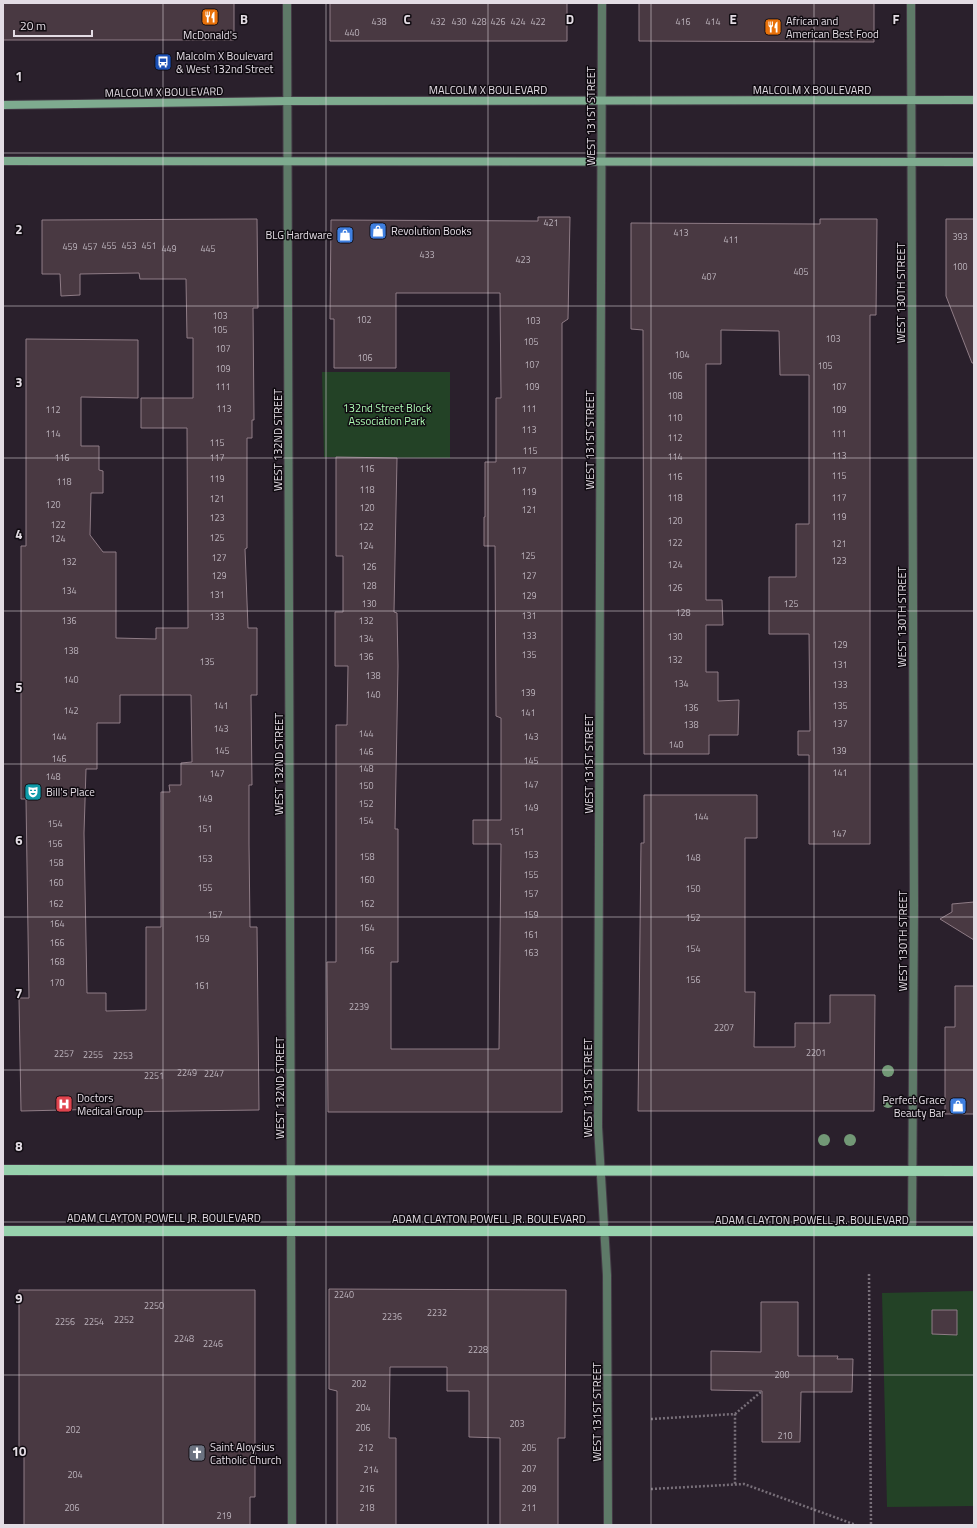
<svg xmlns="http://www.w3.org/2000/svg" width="977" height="1528" viewBox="0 0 977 1528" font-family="'Titillium Web',sans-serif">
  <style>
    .green { fill: #234226 }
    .building { fill: #493942; stroke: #8f7c86; fill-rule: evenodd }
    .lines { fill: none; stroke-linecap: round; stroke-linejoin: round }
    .street-casing { stroke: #443a46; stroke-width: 10 }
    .secondary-casing { stroke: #443a46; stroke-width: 10 }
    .primary-casing { stroke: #443a46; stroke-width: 12 }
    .path { stroke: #786f79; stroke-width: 2.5; stroke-dasharray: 2 2; stroke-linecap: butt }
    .street { stroke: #5e7a68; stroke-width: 8 }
    .secondary { stroke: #7eab8f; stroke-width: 8 }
    .primary { stroke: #97d1ad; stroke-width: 10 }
    .tree { fill: #729876 }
    .grid { fill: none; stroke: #e3dce4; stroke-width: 1; stroke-opacity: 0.55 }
    .labels { text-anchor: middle; stroke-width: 3; stroke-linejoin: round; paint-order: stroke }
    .number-label { font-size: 9px; fill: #bcb3bc }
    .poi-label { font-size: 11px; fill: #e3dce4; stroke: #100b11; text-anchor: start }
    .street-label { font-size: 11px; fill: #e3dce4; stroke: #100b11 }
    .park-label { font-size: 11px; fill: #acfab3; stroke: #100b11 }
    .grid-label { font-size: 13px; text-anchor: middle; font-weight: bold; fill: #e3dce4; stroke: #100b11; stroke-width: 3; stroke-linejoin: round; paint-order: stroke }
  </style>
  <rect width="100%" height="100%" fill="#2a202c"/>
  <!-- green -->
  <path class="green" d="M322,372h128v86l-126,-1z
    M974,1291v215l-87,1 -5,-214z"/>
  <!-- building -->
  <path class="building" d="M3,3h231v37h-231z
    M330,3h237v38h-237z
    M639,3h235v39l-235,-1z
    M538,217h32l-2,102 -6,4v789h-234l-1,-150h9v-237h11l1,-59h-13v-54h8v-56h-7v-99l61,1 -3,154 3,1 1,53 -3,163h3v133h-7v87h108l2,-205h-28v-24h28v-102l-5,-2 -1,-170h-11v-29h1v-55h11v-64h5l-1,-105h-104v75h-62v-49h-4l1,-99 207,1z
    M257,219l1,89h-5l1,112h-2v18h-5v110l-2,1 3,79h9v67h-6l1,90h-3v59l1,83h7l2,183 -152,2 1,-3 -87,2 -2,-113h10l-3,-199h-5v-253h5v-207l112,1v58l-57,-1v49h18v24l4,1v22h-12l-1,42 13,17h13v86l40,1v-11h32l-1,-200h-46v-30h52v-60h-6l-1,-59h-46l-1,-6 -59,1v21l-19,1 -1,-22h-18v-54zM120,695h71l1,67 -11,1v22h-12l1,7h-9v135h-15v83l-40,1v-18h-19l-3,-160 2,-64h11v-46h23z
    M820,219h57l-1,96h-6v529h-61v-89h-11v-24h12l-1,-97h-40v-57h27v-53h13v-149h-29l-1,-44 -58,-1v34h-15v236h16l1,25h-17v47h12v29l21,-1 -1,35h-29v19h-65l-1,-424 -12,-1v-106l189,1z
    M946,219h28v144h-2l-26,-67z
    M644,795h113v43h-12v154h10l-1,55h41v-24h35v-28h45l-1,116h-236l3,-268h3z
    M974,902v38l-34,-21 12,-7v-8z
    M955,986h19v128h-29v-87h10z
    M329,1289l237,1 -1,148h-7v87h-58v-87l-31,-1v-46h-22v-24h-57l-1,71h7v87h-59v-134l-8,-2z
    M19,1290h236v207h-5v28h-226v-72l-5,-4z
    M761,1302h37v54h40l-1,3h16l-1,33h-51l-1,50h-38v-51l-51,-1v-39l50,1z
    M932,1310h25v25l-25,-1z"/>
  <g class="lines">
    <!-- street casing -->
    <g class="street-casing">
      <path id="street" d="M287,3l5,1522
        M602,3l-4,1124 9,148 1,250
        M911,3l3,902 -2,327"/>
    </g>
    <!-- secondary casing -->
    <g class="secondary-casing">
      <path id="secondary" d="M3,105l284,-4 687,-1
        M3,161l971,1"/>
    </g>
    <!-- primary casing -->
    <g class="primary-casing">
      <path id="primary" d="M3,1170l971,1
        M3,1231c324,-2 647,2 971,0"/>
    </g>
    <!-- path -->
    <path class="path" d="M869,1274l2,251
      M735,1414l27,-23
      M651,1419l84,-5v71
      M651,1489l93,-5 112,41"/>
    <!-- street -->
    <use href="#street" class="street"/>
    <!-- secondary -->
    <use href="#secondary" class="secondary"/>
    <!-- primary -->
    <use href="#primary" class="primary"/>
  </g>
  <!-- trees -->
  <g class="tree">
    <circle cx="888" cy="1071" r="6"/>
    <circle cx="888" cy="1102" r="6"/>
    <circle cx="824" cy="1140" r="6"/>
    <circle cx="850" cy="1140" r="6"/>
  </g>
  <!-- grid -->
  <path class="grid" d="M163,3v1522M326,3v1522M488,3v1522M651,3v1522M814,3v1522M3,153h971M3,306h971M3,458h971M3,611h971M3,764h971M3,917h971M3,1070h971M3,1222h971M3,1375h971"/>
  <!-- icons -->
  <defs>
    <g id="restaurant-square" transform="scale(0.9)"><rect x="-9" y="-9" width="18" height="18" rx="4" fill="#e8710a" stroke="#100b11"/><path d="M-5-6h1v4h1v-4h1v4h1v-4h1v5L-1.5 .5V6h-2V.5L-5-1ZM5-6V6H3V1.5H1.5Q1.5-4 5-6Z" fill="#fff"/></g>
    <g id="bus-square" transform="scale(0.9)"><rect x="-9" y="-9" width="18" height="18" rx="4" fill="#1a4fb4" stroke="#100b11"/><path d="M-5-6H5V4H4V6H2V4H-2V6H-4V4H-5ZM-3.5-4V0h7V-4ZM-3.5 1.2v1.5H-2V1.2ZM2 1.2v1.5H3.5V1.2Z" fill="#fff"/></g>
    <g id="shop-square" transform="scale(0.9)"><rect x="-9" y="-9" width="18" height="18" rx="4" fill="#3f7fe0" stroke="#100b11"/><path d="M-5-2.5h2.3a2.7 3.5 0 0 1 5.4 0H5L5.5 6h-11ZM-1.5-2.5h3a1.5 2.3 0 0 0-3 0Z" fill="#fff"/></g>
    <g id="theatre-square" transform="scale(0.9)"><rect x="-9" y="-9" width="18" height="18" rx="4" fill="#0f9aa8" stroke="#100b11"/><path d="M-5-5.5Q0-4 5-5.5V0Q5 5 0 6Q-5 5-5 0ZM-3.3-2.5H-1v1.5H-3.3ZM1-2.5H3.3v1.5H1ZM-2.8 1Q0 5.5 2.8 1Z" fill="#fff"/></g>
    <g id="hospital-square" transform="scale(0.9)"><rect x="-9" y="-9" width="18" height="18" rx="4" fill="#e0444e" stroke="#100b11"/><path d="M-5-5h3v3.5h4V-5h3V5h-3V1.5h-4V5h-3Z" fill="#fff"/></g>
    <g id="church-square" transform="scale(0.9)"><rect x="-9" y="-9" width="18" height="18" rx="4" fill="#6b7280" stroke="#100b11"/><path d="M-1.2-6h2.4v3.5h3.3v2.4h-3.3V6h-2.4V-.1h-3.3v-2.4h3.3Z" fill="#fff"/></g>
  </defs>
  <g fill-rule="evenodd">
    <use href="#restaurant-square" x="210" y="17"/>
    <use href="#restaurant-square" x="773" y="27"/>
    <use href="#bus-square" x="163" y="62"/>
    <use href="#shop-square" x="378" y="231"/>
    <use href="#shop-square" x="345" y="235"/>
    <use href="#theatre-square" x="33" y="792"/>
    <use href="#hospital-square" x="64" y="1104"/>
    <use href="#shop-square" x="958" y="1106"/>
    <use href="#church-square" x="197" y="1453"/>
  </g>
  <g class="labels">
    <!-- number labels -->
    <g class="number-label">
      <text x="379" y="25">438</text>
      <text x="438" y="25">432</text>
      <text x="459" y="25">430</text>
      <text x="479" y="25">428</text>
      <text x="498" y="25">426</text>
      <text x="518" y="25">424</text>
      <text x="538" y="25">422</text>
      <text x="683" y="25">416</text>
      <text x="713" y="25">414</text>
      <text x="352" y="36">440</text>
      <text x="551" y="226">421</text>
      <text x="681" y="236">413</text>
      <text x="960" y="240">393</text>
      <text x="731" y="243">411</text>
      <text x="109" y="249">455</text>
      <text x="129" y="249">453</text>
      <text x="149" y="249">451</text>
      <text x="70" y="250">459</text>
      <text x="90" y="250">457</text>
      <text x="169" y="252">449</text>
      <text x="208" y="252">445</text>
      <text x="427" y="258">433</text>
      <text x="523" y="263">423</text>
      <text x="960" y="270">100</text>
      <text x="801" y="275">405</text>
      <text x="709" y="280">407</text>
      <text x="220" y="319">103</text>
      <text x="364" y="323">102</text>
      <text x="533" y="324">103</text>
      <text x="220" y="333">105</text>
      <text x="833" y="342">103</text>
      <text x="531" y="345">105</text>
      <text x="223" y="352">107</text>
      <text x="682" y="358">104</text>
      <text x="365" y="361">106</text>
      <text x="532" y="368">107</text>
      <text x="825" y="369">105</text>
      <text x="223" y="372">109</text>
      <text x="675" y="379">106</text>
      <text x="223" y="390">111</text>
      <text x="532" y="390">109</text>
      <text x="839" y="390">107</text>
      <text x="675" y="399">108</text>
      <text x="224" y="412">113</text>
      <text x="529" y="412">111</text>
      <text x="53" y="413">112</text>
      <text x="839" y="413">109</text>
      <text x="675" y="421">110</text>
      <text x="529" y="433">113</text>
      <text x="53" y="437">114</text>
      <text x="839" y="437">111</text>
      <text x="675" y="441">112</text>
      <text x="217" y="446">115</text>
      <text x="530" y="454">115</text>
      <text x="839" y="459">113</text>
      <text x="675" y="460">114</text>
      <text x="62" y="461">116</text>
      <text x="217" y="461">117</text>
      <text x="367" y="472">116</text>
      <text x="519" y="474">117</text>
      <text x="839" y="479">115</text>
      <text x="675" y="480">116</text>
      <text x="217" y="482">119</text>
      <text x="64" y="485">118</text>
      <text x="367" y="493">118</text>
      <text x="529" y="495">119</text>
      <text x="675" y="501">118</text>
      <text x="839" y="501">117</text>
      <text x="217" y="502">121</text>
      <text x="53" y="508">120</text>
      <text x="367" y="511">120</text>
      <text x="529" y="513">121</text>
      <text x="839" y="520">119</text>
      <text x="217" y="521">123</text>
      <text x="675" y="524">120</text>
      <text x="58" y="528">122</text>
      <text x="366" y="530">122</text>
      <text x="217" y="541">125</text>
      <text x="58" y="542">124</text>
      <text x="675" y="546">122</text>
      <text x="839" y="547">121</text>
      <text x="366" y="549">124</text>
      <text x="528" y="559">125</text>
      <text x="219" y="561">127</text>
      <text x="839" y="564">123</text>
      <text x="69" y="565">132</text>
      <text x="675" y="568">124</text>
      <text x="369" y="570">126</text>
      <text x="219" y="579">129</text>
      <text x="529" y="579">127</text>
      <text x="369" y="589">128</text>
      <text x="675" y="591">126</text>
      <text x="69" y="594">134</text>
      <text x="217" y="598">131</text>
      <text x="529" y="599">129</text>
      <text x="369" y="607">130</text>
      <text x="791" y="607">125</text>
      <text x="683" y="616">128</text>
      <text x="529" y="619">131</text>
      <text x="217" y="620">133</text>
      <text x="69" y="624">136</text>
      <text x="366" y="624">132</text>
      <text x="529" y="639">133</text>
      <text x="675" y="640">130</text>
      <text x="366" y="642">134</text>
      <text x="840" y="648">129</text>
      <text x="71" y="654">138</text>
      <text x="529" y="658">135</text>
      <text x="366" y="660">136</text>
      <text x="675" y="663">132</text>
      <text x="207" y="665">135</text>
      <text x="840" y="668">131</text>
      <text x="373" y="679">138</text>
      <text x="71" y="683">140</text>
      <text x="681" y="687">134</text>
      <text x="840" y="688">133</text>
      <text x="528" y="696">139</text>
      <text x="373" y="698">140</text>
      <text x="221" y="709">141</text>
      <text x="840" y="709">135</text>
      <text x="691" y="711">136</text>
      <text x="71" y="714">142</text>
      <text x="528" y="716">141</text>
      <text x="840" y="727">137</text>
      <text x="691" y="728">138</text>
      <text x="221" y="732">143</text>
      <text x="366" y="737">144</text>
      <text x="59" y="740">144</text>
      <text x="531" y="740">143</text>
      <text x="676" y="748">140</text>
      <text x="222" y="754">145</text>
      <text x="839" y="754">139</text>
      <text x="366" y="755">146</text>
      <text x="59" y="762">146</text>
      <text x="531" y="764">145</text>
      <text x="366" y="772">148</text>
      <text x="840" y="776">141</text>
      <text x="217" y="777">147</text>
      <text x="53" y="780">148</text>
      <text x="531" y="788">147</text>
      <text x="366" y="789">150</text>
      <text x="205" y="802">149</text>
      <text x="366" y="807">152</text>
      <text x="531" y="811">149</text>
      <text x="701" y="820">144</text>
      <text x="366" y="824">154</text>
      <text x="55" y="827">154</text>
      <text x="205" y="832">151</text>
      <text x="517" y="835">151</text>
      <text x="839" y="837">147</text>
      <text x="55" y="847">156</text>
      <text x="531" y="858">153</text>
      <text x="367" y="860">158</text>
      <text x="693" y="861">148</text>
      <text x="205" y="862">153</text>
      <text x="56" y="866">158</text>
      <text x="531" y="878">155</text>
      <text x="367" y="883">160</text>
      <text x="56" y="886">160</text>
      <text x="205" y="891">155</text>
      <text x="693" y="892">150</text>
      <text x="531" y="897">157</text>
      <text x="56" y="907">162</text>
      <text x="367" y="907">162</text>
      <text x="215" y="918">157</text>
      <text x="531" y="918">159</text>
      <text x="693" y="921">152</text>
      <text x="57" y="927">164</text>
      <text x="367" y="931">164</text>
      <text x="531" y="938">161</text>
      <text x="202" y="942">159</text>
      <text x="57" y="946">166</text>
      <text x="693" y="952">154</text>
      <text x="367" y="954">166</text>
      <text x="531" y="956">163</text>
      <text x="57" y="965">168</text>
      <text x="693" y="983">156</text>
      <text x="57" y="986">170</text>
      <text x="202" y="989">161</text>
      <text x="359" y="1010">2239</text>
      <text x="724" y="1031">2207</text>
      <text x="816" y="1056">2201</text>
      <text x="64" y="1057">2257</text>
      <text x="93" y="1058">2255</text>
      <text x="123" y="1059">2253</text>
      <text x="187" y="1076">2249</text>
      <text x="214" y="1077">2247</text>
      <text x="154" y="1079">2251</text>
      <text x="344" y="1298">2240</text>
      <text x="154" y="1309">2250</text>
      <text x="437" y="1316">2232</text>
      <text x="392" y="1320">2236</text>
      <text x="124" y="1323">2252</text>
      <text x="65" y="1325">2256</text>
      <text x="94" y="1325">2254</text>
      <text x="184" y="1342">2248</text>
      <text x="213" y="1347">2246</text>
      <text x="478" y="1353">2228</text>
      <text x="782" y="1378">200</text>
      <text x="359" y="1387">202</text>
      <text x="363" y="1411">204</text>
      <text x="517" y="1427">203</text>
      <text x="363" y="1431">206</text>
      <text x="73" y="1433">202</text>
      <text x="785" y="1439">210</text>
      <text x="366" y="1451">212</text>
      <text x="529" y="1451">205</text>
      <text x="529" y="1472">207</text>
      <text x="371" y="1473">214</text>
      <text x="75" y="1478">204</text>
      <text x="367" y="1492">216</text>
      <text x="529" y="1492">209</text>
      <text x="72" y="1511">206</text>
      <text x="367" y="1511">218</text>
      <text x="529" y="1511">211</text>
      <text x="224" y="1519">219</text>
    </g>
    <!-- poi labels -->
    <g class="poi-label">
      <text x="786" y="25">African and<tspan x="786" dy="13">American Best Food</tspan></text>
      <text x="210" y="39" text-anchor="middle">McDonald's</text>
      <text x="176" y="60">Malcolm X Boulevard<tspan x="176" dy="13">&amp; West 132nd Street</tspan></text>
      <text x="391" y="235">Revolution Books</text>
      <text x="332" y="239" text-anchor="end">BLG Hardware</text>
      <text x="46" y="796">Bill's Place</text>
      <text x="77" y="1102">Doctors<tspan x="77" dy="13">Medical Group</tspan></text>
      <text x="945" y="1104" text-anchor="end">Perfect Grace<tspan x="945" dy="13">Beauty Bar</tspan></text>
      <text x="210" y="1451">Saint Aloysius<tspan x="210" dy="13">Catholic Church</tspan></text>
    </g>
    <!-- street labels -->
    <g class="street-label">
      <text x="488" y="94">MALCOLM X BOULEVARD</text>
      <text x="812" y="94">MALCOLM X BOULEVARD</text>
      <text transform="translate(164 92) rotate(-1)" y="4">MALCOLM X BOULEVARD</text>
      <text transform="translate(591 116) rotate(-90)" y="4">WEST 131ST STREET</text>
      <text transform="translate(901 293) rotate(-90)" y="4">WEST 130TH STREET</text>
      <text transform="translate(278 440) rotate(-90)" y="4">WEST 132ND STREET</text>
      <text transform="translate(590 440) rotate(-90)" y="4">WEST 131ST STREET</text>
      <text transform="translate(902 617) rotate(-90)" y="4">WEST 130TH STREET</text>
      <text transform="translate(279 764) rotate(-90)" y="4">WEST 132ND STREET</text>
      <text transform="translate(589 764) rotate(-90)" y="4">WEST 131ST STREET</text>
      <text transform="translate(903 941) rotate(-90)" y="4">WEST 130TH STREET</text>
      <text transform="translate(280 1088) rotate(-90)" y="4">WEST 132ND STREET</text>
      <text transform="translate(588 1088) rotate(-90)" y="4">WEST 131ST STREET</text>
      <text x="164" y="1222">ADAM CLAYTON POWELL JR. BOULEVARD</text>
      <text x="489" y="1223">ADAM CLAYTON POWELL JR. BOULEVARD</text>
      <text x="812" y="1224">ADAM CLAYTON POWELL JR. BOULEVARD</text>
      <text transform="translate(597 1412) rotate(-90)" y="4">WEST 131ST STREET</text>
    </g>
    <!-- park labels -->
    <g class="park-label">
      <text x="387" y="412">132nd Street Block<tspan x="387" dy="13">Association Park</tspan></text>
    </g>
  </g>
  <g class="grid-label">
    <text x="244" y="24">B</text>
    <text x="407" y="24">C</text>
    <text x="570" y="24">D</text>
    <text x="733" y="24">E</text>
    <text x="896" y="24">F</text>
    <text x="19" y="81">1</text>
    <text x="19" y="234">2</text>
    <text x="19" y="387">3</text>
    <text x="19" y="539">4</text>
    <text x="19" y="692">5</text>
    <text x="19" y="845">6</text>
    <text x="19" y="998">7</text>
    <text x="19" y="1151">8</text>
    <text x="19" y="1303">9</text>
    <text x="19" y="1456">10</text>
  </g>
  <!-- border -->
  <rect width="977" height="1528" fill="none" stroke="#e3dce4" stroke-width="8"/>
  <!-- scale -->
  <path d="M14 30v6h78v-6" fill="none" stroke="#e3dce4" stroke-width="2"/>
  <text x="20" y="30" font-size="12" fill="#e3dce4" stroke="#100b11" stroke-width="3" paint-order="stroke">20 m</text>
</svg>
